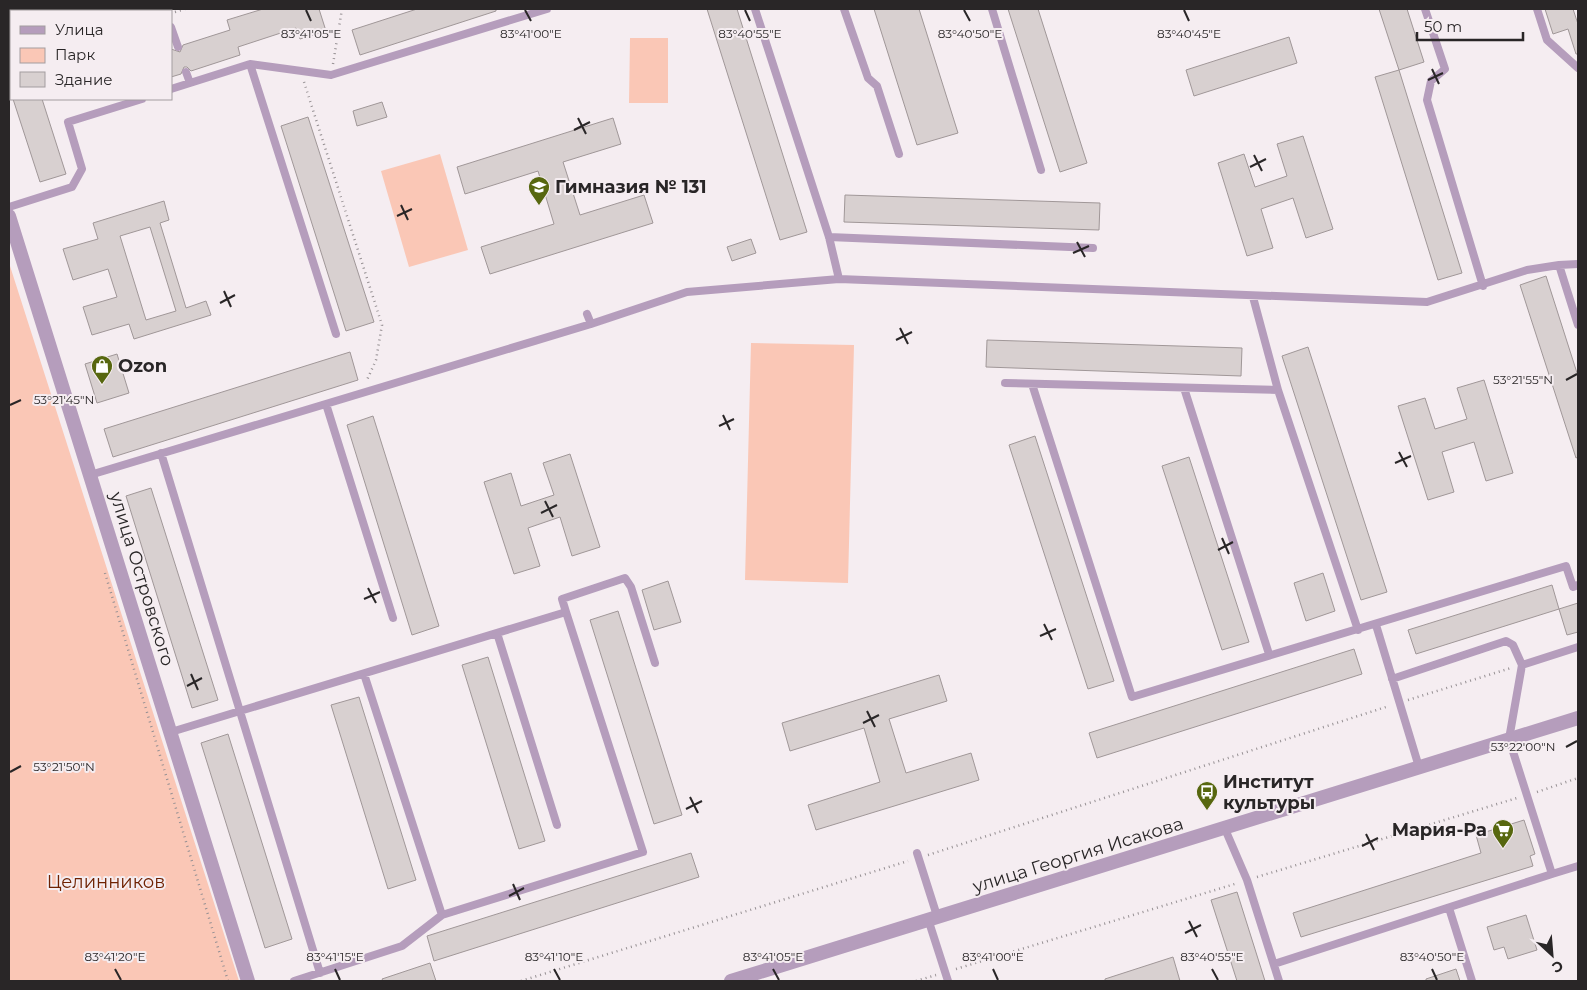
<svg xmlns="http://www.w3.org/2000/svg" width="1587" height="990" viewBox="0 0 1587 990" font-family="Montserrat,sans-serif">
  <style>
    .green { fill: #fac7b6 }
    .building { fill: #d8d0d0; stroke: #a09798; fill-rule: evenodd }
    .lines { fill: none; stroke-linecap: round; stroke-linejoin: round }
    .path { stroke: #969093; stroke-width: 2.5; stroke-dasharray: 1 4; stroke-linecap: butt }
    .service { stroke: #b59dbc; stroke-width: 8 }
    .minor { stroke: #b59dbc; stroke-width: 14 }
    .tertiary { stroke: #b59dbc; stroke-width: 14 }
    .ticks { fill: none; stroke: #292627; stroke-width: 2 }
    .labels { text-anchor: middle; stroke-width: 4; stroke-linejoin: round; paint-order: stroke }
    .poi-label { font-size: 18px; font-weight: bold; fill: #292627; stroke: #f5edf1; text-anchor: start }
    .street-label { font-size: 18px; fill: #292627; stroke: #f5edf1 }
    .park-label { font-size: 18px; fill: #6f2202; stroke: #f5edf1 }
    .ticks-label { font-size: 12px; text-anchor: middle; fill: #292627; stroke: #f5edf1; stroke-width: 4; stroke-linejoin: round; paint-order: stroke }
  </style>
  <rect width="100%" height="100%" fill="#f5edf1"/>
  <!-- green -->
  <path class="green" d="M630,38h38v65h-39z
    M440,154l28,96 -59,17 -28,-96z
    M10,266l229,715h-230z
    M751,343l103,2 -6,238 -103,-3z"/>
  <!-- building -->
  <path class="building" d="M263,9h56l7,22 -26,8 -4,-11 -58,19 2,8 -49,16 -4,-4h-3l-3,7 -10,3v-28l9,3 3,-7 47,-15 -3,-10z
    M417,9h79v2l-136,44 -8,-25z
    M707,9h30l70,223 -27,8z
    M874,9h45l39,124 -41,12z
    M1008,9h30l49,154 -27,9z
    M1379,9h28l17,53 -25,8z
    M1545,9h28l5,15v30h-2l-8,-25 -15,5z
    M1289,37l8,26 -103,33 -8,-26z
    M1399,70l63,203 -24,7 -63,-203z
    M13,99h29l24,75 -26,8z
    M382,102l5,15 -30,9 -4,-15z
    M308,117l66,205 -28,9 -65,-205z
    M613,118l8,26 -58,18 17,53 64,-20 9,28 -163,51 -9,-27 73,-23 -16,-53 -73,23 -8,-27z
    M1303,136l30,93 -27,9 -13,-40 -32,11 12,39 -26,8 -29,-93 26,-9 11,33 32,-11 -10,-32z
    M845,195l255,8 -1,27 -255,-8z
    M164,201l5,19 -9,3 26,85 20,-7 5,14 -77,24 -5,-15 -37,11 -9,-28 34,-10 -9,-28 -35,11 -10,-31 35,-10 -5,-16zM150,227l26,84 -30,9 -26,-84z
    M751,239l5,14 -24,8 -5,-14z
    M1546,276l32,100v81l-2,1 -56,-173z
    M987,340l255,8 -1,28 -255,-9z
    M1308,347l79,245 -26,8 -79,-244z
    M350,352l8,28 -245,77 -9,-28z
    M117,354l12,39 -32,10 -12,-39z
    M1484,380l29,93 -27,8 -12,-39 -32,10 12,40 -26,8 -30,-94 27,-8 10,31 32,-10 -10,-31z
    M373,416l66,210 -27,9 -65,-210z
    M1035,436l79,245 -26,8 -79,-244z
    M570,454l30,93 -28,9 -12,-39 -32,11 12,38 -26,8 -30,-92 27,-9 10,33 33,-11 -11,-32z
    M1189,457l60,185 -27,8 -60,-184z
    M151,488l67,212 -26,8 -66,-212z
    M1323,573l12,38 -29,10 -12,-38z
    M668,581l13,41 -27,8 -12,-40z
    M1552,585l7,24 -143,45 -8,-24z
    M1578,603v29l-11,3 -8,-26z
    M618,611l64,204 -28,9 -64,-204z
    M1354,649l8,25 -265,84 -8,-25z
    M488,657l57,184 -26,8 -57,-184z
    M939,675l8,26 -58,18 17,54 65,-20 8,27 -163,50 -8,-25 72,-23 -16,-54 -74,23 -8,-28z
    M359,697l57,183 -28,9 -57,-184z
    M228,734l64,205 -27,9 -64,-205z
    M1524,820l11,34 -5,2 3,10 -232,71 -8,-24 188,-60 -5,-18z
    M691,853l8,24 -265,84 -7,-25z
    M1237,892l28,89h-28l-26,-81z
    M1526,915l11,35 -29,9 -4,-12 -10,3 -7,-23z
    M1173,957l7,24h-75v-2z
    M430,963l6,18h-53l-1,-2z
    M1456,969l4,12h-34v-2z"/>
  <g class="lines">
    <!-- path -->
    <path class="path" d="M175,12l10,-3
      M333,64l9,-55
      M9,66l2,-1
      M304,82l78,243 -6,35 -9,20
      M105,573l123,408
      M1408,700l103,-32
      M1537,792l41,-14
      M928,855l461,-149
      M1257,877l260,-79
      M956,969l282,-86
      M521,981l387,-120
      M916,981l20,-6"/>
    <!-- service -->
    <path class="service" d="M165,9l1,2
      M755,9l74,228 10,42
      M844,9l24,69 9,8 22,68
      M992,9l49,161
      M1425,9l20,60 -14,12 -4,19 56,186
      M1537,9l10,31 31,28
      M171,27l7,20
      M250,64l86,270
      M186,72l4,11
      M171,89l79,-25 81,11 216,-66
      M9,207l63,-20 10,-18 -14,-47 74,-23
      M829,237l264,11
      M1559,265l19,60
      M587,314l4,10
      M1005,383l273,7 -25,-93
      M1032,384l100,313 434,-131 7,21 5,-2
      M1184,388l85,266
      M1278,390l80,240
      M326,404l67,214
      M161,453l159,520
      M90,475l501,-151 96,-32 152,-13 588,23 100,-32 32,-5 19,-1
      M1376,625l43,142
      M497,633l60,192
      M364,674l78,241
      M1392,679l114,-38 7,4 9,20 56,-18
      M171,732l395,-120 -4,-13 63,-21 6,9 24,76
      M1225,829l22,51 32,101
      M917,853l21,66
      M1552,874l26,-8
      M1449,908l23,73
      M929,922l19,59
      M1274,964l278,-90 -43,-135 13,-74
      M294,981l108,-35 40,-31 201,-63 -77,-240"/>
    <!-- minor -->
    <path class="minor" d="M9,216l239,765"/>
    <!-- tertiary -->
    <path class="tertiary" d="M731,981l847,-263"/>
  </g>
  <!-- ticks -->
  <path class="ticks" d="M306,10l5,11M525,10l6,11M745,10l5,11M964,10l6,11M1184,10l5,11M1432,69l7,15M1428,80l15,-7M578,118l8,16M574,130l16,-8M1254,155l8,16M1250,167l16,-8M401,205l7,15M397,216l15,-7M1077,242l8,15M1073,253l16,-7M224,291l7,16M220,303l15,-8M900,328l8,16M896,340l16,-8M1566,380l11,-6M10,405l11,-5M723,415l7,15M719,426l15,-7M1399,452l8,15M1395,463l16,-7M545,501l8,16M541,513l16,-8M1222,538l7,16M1218,550l15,-8M368,588l8,15M364,599l16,-7M1044,624l8,16M1040,636l16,-7M191,674l7,16M187,686l15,-8M867,711l8,16M863,723l16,-8M1566,747l11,-6M10,772l11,-6M690,797l8,16M686,809l16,-8M1366,834l8,16M1362,846l16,-8M513,884l7,16M509,896l15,-8M1189,921l8,16M1185,933l16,-8M115,969l6,11M335,969l5,11M554,969l6,11M773,969l6,11M993,969l5,11M1212,969l6,11M1432,969l5,11"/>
  <!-- icons -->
  <defs>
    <g id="school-pin" transform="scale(1.125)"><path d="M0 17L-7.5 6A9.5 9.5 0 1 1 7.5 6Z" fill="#57670f" stroke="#f5edf1"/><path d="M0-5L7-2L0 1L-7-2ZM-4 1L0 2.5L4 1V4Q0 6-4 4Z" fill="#fff"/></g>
    <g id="shop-pin" transform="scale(1.125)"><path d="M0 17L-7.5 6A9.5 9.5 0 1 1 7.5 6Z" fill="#57670f" stroke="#f5edf1"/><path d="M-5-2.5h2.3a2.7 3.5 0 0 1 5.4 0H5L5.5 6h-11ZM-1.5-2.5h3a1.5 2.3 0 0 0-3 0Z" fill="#fff"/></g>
    <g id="bus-pin" transform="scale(1.125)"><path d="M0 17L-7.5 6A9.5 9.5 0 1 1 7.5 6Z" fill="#57670f" stroke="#f5edf1"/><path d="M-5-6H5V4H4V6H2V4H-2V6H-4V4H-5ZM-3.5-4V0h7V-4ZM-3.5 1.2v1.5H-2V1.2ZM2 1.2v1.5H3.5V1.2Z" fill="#fff"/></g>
    <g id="supermarket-pin" transform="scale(1.125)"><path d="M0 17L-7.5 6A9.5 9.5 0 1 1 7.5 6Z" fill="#57670f" stroke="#f5edf1"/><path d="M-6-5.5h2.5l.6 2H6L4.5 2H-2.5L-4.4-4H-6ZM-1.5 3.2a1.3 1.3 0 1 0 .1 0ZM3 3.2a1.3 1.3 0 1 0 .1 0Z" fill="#fff"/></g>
  </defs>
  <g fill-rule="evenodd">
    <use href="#school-pin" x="539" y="187"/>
    <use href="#shop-pin" x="102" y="366"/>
    <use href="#bus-pin" x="1207" y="792"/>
    <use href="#supermarket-pin" x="1503" y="830"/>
  </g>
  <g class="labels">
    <!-- poi labels -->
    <g class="poi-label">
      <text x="555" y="193">Гимназия № 131</text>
      <text x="118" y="372">Ozon</text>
      <text x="1223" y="788">Институт<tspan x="1223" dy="21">культуры</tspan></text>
      <text x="1487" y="836" text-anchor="end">Мария-Ра</text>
    </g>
    <!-- street labels -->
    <g class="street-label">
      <text transform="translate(142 579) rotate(73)" y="6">улица Островского</text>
      <text transform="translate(1078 855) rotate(-17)" y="6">улица Георгия Исакова</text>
    </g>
    <!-- park labels -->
    <g class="park-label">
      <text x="106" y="888">Целинников</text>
    </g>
  </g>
  <g class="ticks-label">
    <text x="311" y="38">83°41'05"E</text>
    <text x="531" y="38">83°41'00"E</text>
    <text x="970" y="38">83°40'50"E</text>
    <text x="1189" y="38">83°40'45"E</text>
    <text x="750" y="38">83°40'55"E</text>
    <text x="1523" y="384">53°21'55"N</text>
    <text x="64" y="404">53°21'45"N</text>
    <text x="1523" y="751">53°22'00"N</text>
    <text x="64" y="771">53°21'50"N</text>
    <text x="115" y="961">83°41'20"E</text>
    <text x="335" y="961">83°41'15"E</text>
    <text x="554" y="961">83°41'10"E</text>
    <text x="773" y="961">83°41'05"E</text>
    <text x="993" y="961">83°41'00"E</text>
    <text x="1212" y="961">83°40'55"E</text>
    <text x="1432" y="961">83°40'50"E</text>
  </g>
  <!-- border -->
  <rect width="1587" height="990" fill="none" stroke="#292627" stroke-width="20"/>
  <!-- legend -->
  <rect x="10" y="10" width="162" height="90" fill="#f5edf1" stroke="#a39da0"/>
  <rect x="20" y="26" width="25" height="8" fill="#b59dbc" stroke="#a39da0"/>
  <text x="55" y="35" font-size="15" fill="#292627">Улица</text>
  <rect x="20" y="48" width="25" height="15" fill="#fac7b6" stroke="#a39da0"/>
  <text x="55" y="60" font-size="15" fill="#292627">Парк</text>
  <rect x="20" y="72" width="25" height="15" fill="#d8d0d0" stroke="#a39da0"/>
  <text x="55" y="85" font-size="15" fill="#292627">Здание</text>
  <!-- north arrow -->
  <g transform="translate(1552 955) rotate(154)" stroke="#f5edf1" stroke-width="4" paint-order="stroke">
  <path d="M0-4L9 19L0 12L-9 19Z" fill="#292627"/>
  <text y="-8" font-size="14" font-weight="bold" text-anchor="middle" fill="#292627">С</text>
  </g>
  <!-- scale -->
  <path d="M1417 32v8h106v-8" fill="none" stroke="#292627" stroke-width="2.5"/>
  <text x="1424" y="32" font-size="15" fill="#292627" stroke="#f5edf1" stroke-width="4" paint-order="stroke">50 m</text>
</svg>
